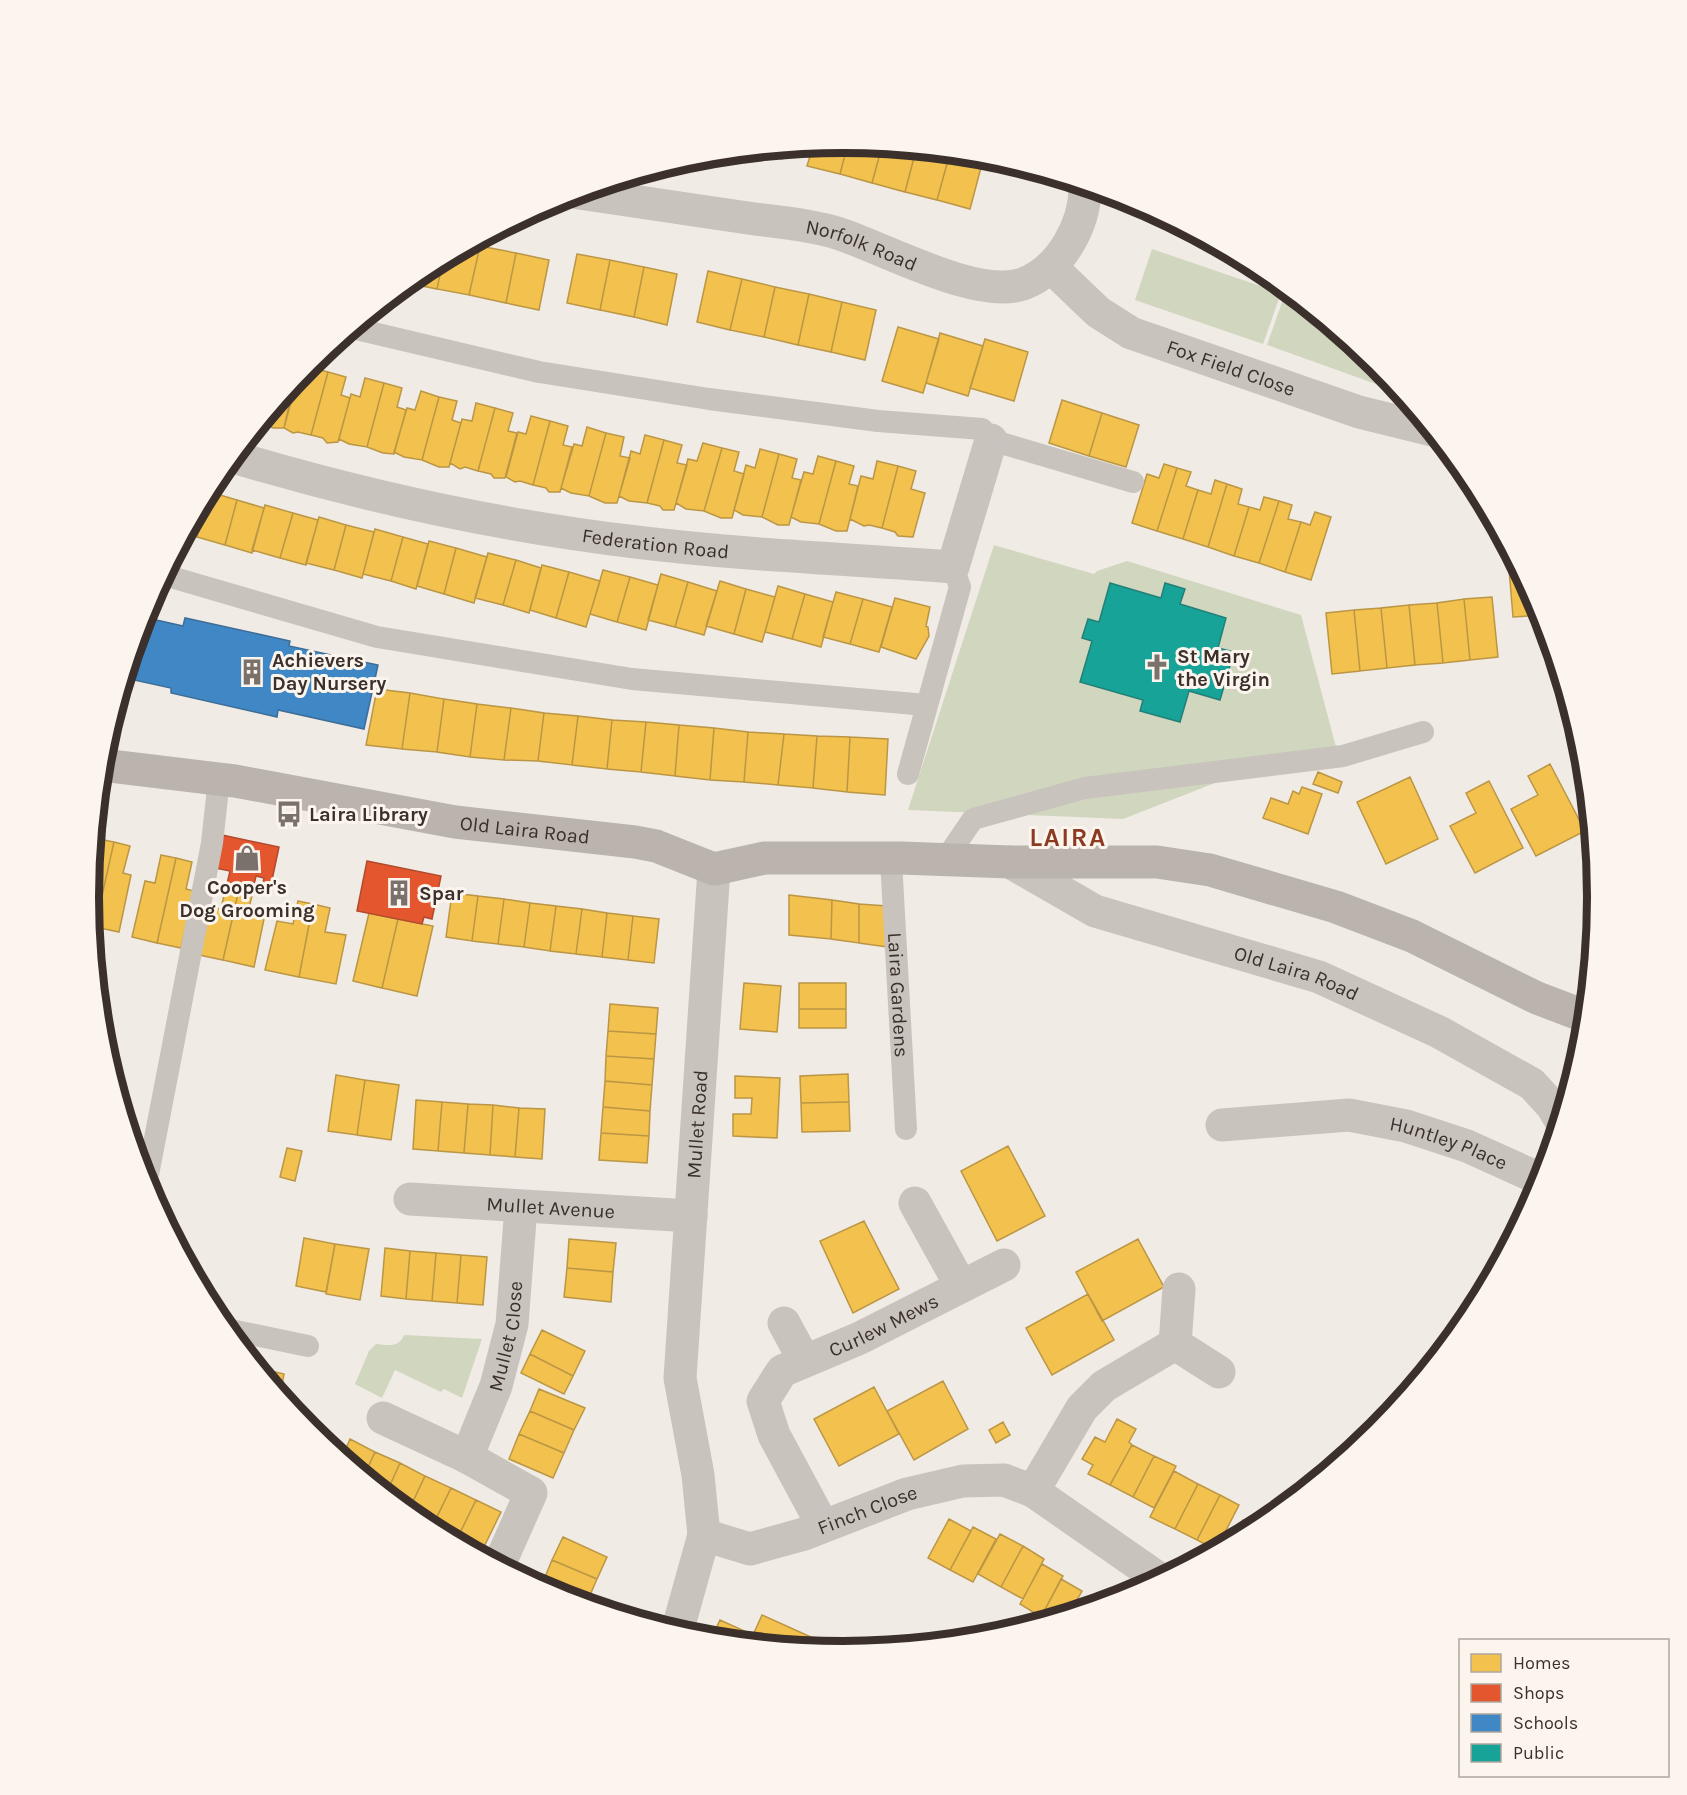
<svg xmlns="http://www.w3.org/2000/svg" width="1687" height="1795" viewBox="0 0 1687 1795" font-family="Karla,sans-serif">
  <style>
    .green { fill: #d1d6bf }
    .homes { fill: #f2c14e; stroke: #bb9644; stroke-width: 1.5 }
    .shops { fill: #e4572e; stroke: #b14b2d; stroke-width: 1.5 }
    .schools { fill: #3f88c5; stroke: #3e6e97; stroke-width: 1.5 }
    .public { fill: #17a398; stroke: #228077; stroke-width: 1.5 }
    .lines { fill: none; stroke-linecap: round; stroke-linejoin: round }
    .service { stroke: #c9c3be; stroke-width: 22 }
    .minor { stroke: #c9c3be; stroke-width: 33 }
    .secondary { stroke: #bab3ae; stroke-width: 33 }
    .labels { text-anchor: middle; stroke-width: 6; stroke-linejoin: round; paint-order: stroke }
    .street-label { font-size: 20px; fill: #3b302b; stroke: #fbf5ee }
    .poi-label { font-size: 20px; font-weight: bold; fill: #3b302b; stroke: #fbf5ee; text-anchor: start }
    .district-label { font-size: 26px; font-weight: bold; letter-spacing: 1.5px; fill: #8c3b22; stroke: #fbf5ee }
    .rim { fill: none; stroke: #3b302b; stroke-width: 8 }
  </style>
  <rect width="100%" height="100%" fill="#f0ebe5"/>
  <!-- green -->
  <path class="green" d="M1152,249l129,44 -18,51 -128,-44z
    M1286,291l92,73 23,29 -134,-48z
    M994,545l100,29 3,-3 30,-10 174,54 35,132 -116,34 -97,38 -215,-9z
    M404,1335l78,4 -20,59 -18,-9 -3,3 -46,-22 -13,28 -27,-14 14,-33 7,-7c12,1 23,4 28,-9z"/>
  <!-- homes -->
  <path class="homes" d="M848,143l34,3 -10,37 -32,-9z
    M848,143l-8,31 -33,-8 6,-20z
    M882,146l34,4 -11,42 -33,-9z
    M784,148l-2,11 -27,-8z
    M916,150l34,3 -13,47 -32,-8z
    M950,153l33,7 -13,49 -33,-9z
    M471,245l9,1 -11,49 -32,-6 6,-29z
    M480,246l36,7 -10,50 -37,-8z
    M516,253l33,7 -10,50 -33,-7z
    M577,254l33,6 -10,50 -33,-7z
    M443,260l-6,29 -29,-6 16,-13z
    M610,260l34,7 -10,50 -34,-7z
    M644,267l33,7 -10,51 -33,-8z
    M708,271l34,8 -12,51 -33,-8z
    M742,279l33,8 -11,50 -34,-7z
    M775,287l34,7 -11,51 -34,-8z
    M809,294l33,8 -11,50 -33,-7z
    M842,302l34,8 -11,50 -34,-8z
    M898,327l41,12 -16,54 -41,-12z
    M940,333l43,13 -15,50 -42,-13z
    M985,339l43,13 -14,49 -44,-13z
    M309,367l19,5 -17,63 -13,-3 -5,1 -9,-5 12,-45 8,2z
    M328,372l18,5 -5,18 9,3 -12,44 -11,1 -4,-5 -12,-3z
    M365,378l19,5 -17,64 -18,-3 -10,-5 12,-45 9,3z
    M294,383l-10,45h-11l-11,-6z
    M384,383l18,5 -5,19 9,3 -12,44 -11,-1 -16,-6z
    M421,391l18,6 -17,63 -18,-3 -10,-5 13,-44 8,2z
    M439,397l18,4 -5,19 9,3 -12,44h-10l-17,-7z
    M1062,400l40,13 -13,43 -40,-13z
    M476,403l19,5 -17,63 -13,-4 -5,2 -10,-6 12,-44 10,2z
    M495,408l18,5 -5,18 9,2 -12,45h-11l-3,-4 -13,-3z
    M1102,413l37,12 -13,42 -37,-11z
    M531,416l19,5 -17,64 -13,-4 -5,1 -9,-5 12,-45 8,2z
    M550,421l18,5 -5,19 9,2 -12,45h-11l-3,-4 -13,-3z
    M587,427l19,6 -17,63 -18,-3 -10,-5 13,-44 8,2z
    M606,433l18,4 -4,19 10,2 -13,45h-12l-16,-7z
    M645,435l19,5 -17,63 -18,-2 -10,-5 12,-45 9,3z
    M664,440l18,5 -5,18 10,2 -13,45h-11l-3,-4 -13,-3z
    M703,443l19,5 -18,63 -18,-2 -10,-6 12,-44 9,2z
    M722,448l17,4 -5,19 10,3 -12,44h-11l-17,-7z
    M760,449l19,5 -17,63 -19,-2 -9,-5 12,-45 9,3z
    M779,454l18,5 -5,19 9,2 -12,45h-11l-16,-8z
    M818,456l18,5 -17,63 -18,-2 -10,-5 13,-45 9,2z
    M836,461l18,5 -5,18 9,2 -11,45h-11l-17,-7z
    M877,461l21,5 -16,62 -13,-3 -5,1 -14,-7 11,-43 12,3z
    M1164,464l13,4 -20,63 -25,-8 15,-49 12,4z
    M898,466l18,5 -5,18 14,4 -12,44 -15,-1 -3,-4 -13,-4z
    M1177,468l14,4 -5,14 12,4 -15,49 -26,-8z
    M1215,480l12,4 -19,63 -25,-8 15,-49 13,4z
    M1227,484l15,5 -4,15 11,3 -15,49 -26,-9z
    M208,492l-11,45 -11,-3z
    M210,492l27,8 -12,45 -28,-8z
    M1264,497l15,4 -20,62 -25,-7 15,-49 11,3z
    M237,500l27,8 -12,45 -27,-8z
    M1279,501l13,4 -4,14 13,3 -16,50 -26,-9z
    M265,505l28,8 -13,45 -28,-8z
    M1315,512l16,5 -20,63 -26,-8 16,-50 9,3z
    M293,513l25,7 -12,45 -26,-7z
    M319,517l27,8 -12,45 -28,-7z
    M346,525l28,7 -12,46 -28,-8z
    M375,529l28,8 -12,44 -28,-7z
    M403,537l25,7 -12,45 -25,-8z
    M429,541l27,7 -12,46 -27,-8z
    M456,548l31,9 -13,46 -30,-9z
    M488,553l28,7 -13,45 -28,-7z
    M516,560l25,8 -12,45 -26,-8z
    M542,565l27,7 -13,46 -26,-8z
    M1519,568l22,41 2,6 -30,2 -4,-48z
    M603,570l27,7 -13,45 -27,-8z
    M569,572l31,9 -14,46 -30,-9z
    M661,574l27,8 -13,45 -27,-7z
    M630,577l28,8 -12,45 -29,-8z
    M720,581l26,8 -12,45 -28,-8z
    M688,582l29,9 -13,44 -29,-8z
    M778,586l27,8 -13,45 -27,-7z
    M746,589l29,8 -13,45 -28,-8z
    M836,592l27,7 -13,45 -27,-7z
    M805,594l28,8 -12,45 -29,-8z
    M1492,597l6,60 -28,3 -6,-61z
    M895,598l35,9 -4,19 2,1 1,9 -13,23 -35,-12z
    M863,599l29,8 -13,45 -29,-8z
    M1464,599l6,61 -27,3 -6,-60z
    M1437,603l6,60 -28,2 -6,-60z
    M1409,605l6,60 -28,3 -6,-60z
    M1381,608l6,60 -27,3 -6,-61z
    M1354,610l6,61 -28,3 -6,-61z
    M377,689l33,4 -8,56 -36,-4z
    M410,693l34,6 -7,53 -35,-3z
    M444,699l33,5 -7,53 -33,-5z
    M477,704l34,4 -7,52 -34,-3z
    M511,708l33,5 -6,48 -34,-1z
    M544,713l34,3 -6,49 -34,-4z
    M578,716l34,4 -5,49 -35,-4z
    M612,720l34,2 -5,50 -34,-3z
    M646,722l33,3 -4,51 -34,-4z
    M679,725l35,3 -4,52 -35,-4z
    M714,728l34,4 -4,50 -34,-2z
    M748,732l36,2 -6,51 -34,-3z
    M784,734l33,2 -4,52 -35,-3z
    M817,736l33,1 -3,55 -34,-4z
    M850,737l38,2 -3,56 -38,-3z
    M1550,764l35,67 -49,25 -25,-47 27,-14 -10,-19z
    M1318,772l24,10 -4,11 -25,-9z
    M1410,777l28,62 -52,25 -29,-62z
    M1489,781l34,67 -48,25 -25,-47 26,-13 -10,-20z
    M1302,787l20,7 -14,40 -45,-16 8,-20 17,6 5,-13 6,3z
    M99,839l15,3 -19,85 -4,-1 -2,-29 2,-30z
    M114,842l16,4 -7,27 8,2 -12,57 -24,-5z
    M161,855l15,3 -19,85 -25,-6 13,-56 10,2z
    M176,858l16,4 -6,27 8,2 -13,57 -24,-5z
    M226,886l13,3 -16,71 -29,-6 11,-49 16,4z
    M239,889l14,3 -6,23 17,4 -10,48 -31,-7z
    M452,893l26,3 -6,45 -26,-4z
    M789,895l43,5 -1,39 -42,-4z
    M478,896l26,3 -6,45 -26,-3z
    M504,899l26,4 -6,44 -26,-3z
    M832,900l27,4v39l-28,-4z
    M298,901l15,3 -14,73 -34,-7 12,-49 16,3z
    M530,903l26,3 -6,45 -26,-4z
    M313,904l17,4 -5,24 21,3 -10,49 -37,-7z
    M859,904l28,2v41l-28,-4z
    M556,906l26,3 -6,45 -26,-3z
    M582,909l25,4 -5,44 -26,-3z
    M369,913l29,6 -16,69 -29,-7z
    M607,913l26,3 -5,44 -26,-3z
    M633,916l26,3 -5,44 -26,-3z
    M398,919l35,7 -16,70 -35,-8z
    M744,983l37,3 -4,46 -37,-3z
    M799,983h47v26h-47z
    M610,1004l48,4 -2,26 -48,-3z
    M799,1009h47v19h-47z
    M608,1031l48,3 -2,25 -48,-3z
    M606,1056l48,3 -2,26 -47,-4z
    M848,1074l1,28 -48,1 -1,-27z
    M336,1075l29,5 -8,55 -29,-4z
    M735,1076l45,2 -3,60 -44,-2v-22h18l1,-16h-17z
    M365,1080l34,5 -8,55 -34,-5z
    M605,1081l47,4 -2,26 -47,-4z
    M416,1100l26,2 -4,49 -25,-2z
    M442,1102l26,2 -4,49 -26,-2z
    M849,1102l1,29 -48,1 -1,-29z
    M468,1104l25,1 -3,50 -26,-2z
    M493,1105l26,3 -4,49 -25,-2z
    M603,1107l47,4 -1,25 -48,-3z
    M519,1108l26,1 -3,50 -27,-2z
    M601,1133l48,3 -2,27 -48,-3z
    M1008,1146l37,70 -48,25 -36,-70z
    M287,1148l15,3 -7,30 -15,-4z
    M864,1221l35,68 -46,24 -33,-72z
    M304,1238l31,6 -9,48 -30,-6z
    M569,1239l47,4 -3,29 -46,-4z
    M1138,1239l26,48 -62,34 -26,-49z
    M335,1244l34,5 -9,51 -34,-6z
    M385,1248l25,3 -4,48 -25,-3z
    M410,1251l26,2 -4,48 -26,-2z
    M436,1253l25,2 -4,48 -25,-2z
    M461,1255l26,2 -4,48 -26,-2z
    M567,1268l46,4 -2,30 -47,-5z
    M1088,1294l26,46 -62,35 -26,-47z
    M542,1330l43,21 -12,25 -43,-22z
    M530,1354l43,22 -9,18 -43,-21z
    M258,1368l26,6 -4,21z
    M943,1381l25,48 -54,31 -27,-49z
    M874,1387l25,47 -60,32 -25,-47z
    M539,1389l46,19 -11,22 -44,-19z
    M530,1411l44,19 -10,23 -45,-19z
    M1117,1419l19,10 -7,13 3,3 -22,40 -22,-11 5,-9 -11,-6 13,-22 10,5z
    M1003,1422l7,13 -14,8 -7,-13z
    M519,1434l45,19 -11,25 -44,-19z
    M350,1439l25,13 -11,24 -22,-18z
    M1132,1445l22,11 -21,41 -23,-12z
    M375,1452l25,11 -14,31 -22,-18z
    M1154,1456l22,10 -22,42 -21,-11z
    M400,1463l25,13 -17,36 -22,-18z
    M1174,1471l24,13 -23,45 -25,-12z
    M425,1476l26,12 -20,41 -23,-17z
    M1198,1484l22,11 -23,45 -22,-11z
    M451,1488l25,12 -20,41 -25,-12z
    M1220,1495l19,10 -23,45 -19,-10z
    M476,1500l25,12 -20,41 -25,-12z
    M949,1519l22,12 -21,39 -22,-12z
    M1243,1520l15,8 -26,14z
    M973,1527l23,12 -23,43 -23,-12z
    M1000,1534l23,12 -22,41 -23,-13z
    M563,1537l44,20 -10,22 -45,-19z
    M1023,1546l21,13 -21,40 -22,-12z
    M552,1560l45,19 -10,23 -44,-20z
    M1042,1564l21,12 -22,41 -21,-13z
    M1061,1579l21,12 -13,23 -21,7 -7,-4z
    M543,1582l44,20 -1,3 -32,-10 -14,-8z
    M762,1615l82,37 -133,-13 9,-19 33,15z"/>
  <!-- shops -->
  <path class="shops" d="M222,835l57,12 -10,47 -8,-2 3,-14 -8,-2 -3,13 -26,-5 3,-13 -15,-3z
    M367,861l74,15 -9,43 -8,-2 -2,7 -65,-13z"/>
  <!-- schools -->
  <path class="schools" d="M143,617l40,9 2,-8 105,23 -1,5 89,19 -14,64 -86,-19 -1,7 -106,-24v-5l-46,-10z"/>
  <!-- public -->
  <path class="public" d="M1110,583l51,15 4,-15 20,6 -5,15 46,14 -8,30 16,4 -14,48 -31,-9 -9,31 -40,-11 3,-11 -63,-18 12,-41 -10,-3 6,-19 11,3z"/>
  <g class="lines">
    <!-- service -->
    <g class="service">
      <path d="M352,328l187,44 170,27 169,22 104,8 9,11 142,42"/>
      <path d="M164,575l213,62 255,42 294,26"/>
      <path d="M908,774l52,-187 -7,-20"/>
      <path id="s1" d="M891,860l15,269"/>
      <path d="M945,860l28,-41 112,-31 258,-32 80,-24"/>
      <path d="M146,1185l66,-342 7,-64"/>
      <path d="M226,1329l82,17"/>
    </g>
    <!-- minor -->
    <g class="minor">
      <path id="s2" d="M579,193c54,8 108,16 162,24 33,5 68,7 99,17 45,15 138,66 183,50 37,-14 63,-59 62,-99"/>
      <path id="s3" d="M1051,267l47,45 33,21 228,79 73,18"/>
      <path id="s4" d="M233,457c131,39 267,69 403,85 105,13 211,17 317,25l38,-127"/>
      <path id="s5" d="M1010,862l85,49 224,66 120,55 93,52 20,22 9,15"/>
      <path id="s6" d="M1222,1125l127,-10 57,11 61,20 64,29 14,-2"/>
      <path id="s7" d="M410,1199l281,17"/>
      <path d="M915,1203l46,83"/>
      <path d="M1179,1289l-4,55 44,28"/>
      <path d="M784,1323l20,37"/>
      <path d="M383,1418l84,39"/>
      <path d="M1033,1491l49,-83 22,-22 71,-42"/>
      <path id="s8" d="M823,1526l-49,-91 -11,-34 19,-30 78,-33 144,-73"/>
      <path id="s9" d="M704,1535l46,14 54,-15 103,-40 56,-13 41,-1 29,11 128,89"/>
      <path id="s10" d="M499,1565l32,-72 -64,-36 29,-71 16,-62 9,-117"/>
      <path id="s11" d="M677,1632l27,-97 -6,-60 -18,-97 34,-509"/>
    </g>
    <!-- secondary -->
    <path class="secondary" id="s12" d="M102,765l133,16 220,41 180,20 21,4 58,23 51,-11h136l109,4h147l53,8 126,37 76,29 125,62 50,19"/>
  </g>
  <!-- icons -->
  <defs>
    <g id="church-bare" transform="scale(2.07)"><path d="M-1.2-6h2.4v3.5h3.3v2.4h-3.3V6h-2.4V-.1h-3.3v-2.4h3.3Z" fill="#7a716c" stroke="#fbf5ee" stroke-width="2.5" paint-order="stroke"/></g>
    <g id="building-bare" transform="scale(2.07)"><path d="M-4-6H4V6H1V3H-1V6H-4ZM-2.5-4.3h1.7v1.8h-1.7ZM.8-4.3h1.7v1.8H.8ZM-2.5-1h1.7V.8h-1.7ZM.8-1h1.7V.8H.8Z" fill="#7a716c" stroke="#fbf5ee" stroke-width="2.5" paint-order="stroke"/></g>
    <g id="bus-bare" transform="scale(2.07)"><path d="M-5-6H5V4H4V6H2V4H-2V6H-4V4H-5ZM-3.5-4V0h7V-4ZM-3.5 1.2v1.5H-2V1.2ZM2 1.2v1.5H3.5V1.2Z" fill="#7a716c" stroke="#fbf5ee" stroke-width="2.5" paint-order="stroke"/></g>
    <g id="shop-bare" transform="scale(2.07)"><path d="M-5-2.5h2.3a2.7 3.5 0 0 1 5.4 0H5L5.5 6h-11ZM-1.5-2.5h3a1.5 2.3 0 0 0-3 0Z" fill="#7a716c" stroke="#fbf5ee" stroke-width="2.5" paint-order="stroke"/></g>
  </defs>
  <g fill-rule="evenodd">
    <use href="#church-bare" x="1157" y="667"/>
    <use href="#building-bare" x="252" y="672"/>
    <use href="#bus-bare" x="289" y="814"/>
    <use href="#shop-bare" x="247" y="858"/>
    <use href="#building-bare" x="399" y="893"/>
  </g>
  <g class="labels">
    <!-- street labels -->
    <g class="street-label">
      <text dy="7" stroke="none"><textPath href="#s2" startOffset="288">Norfolk Road</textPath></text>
      <text dy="7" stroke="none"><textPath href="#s3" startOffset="210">Fox Field Close</textPath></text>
      <text dy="7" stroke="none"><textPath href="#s4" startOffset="432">Federation Road</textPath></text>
      <text dy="7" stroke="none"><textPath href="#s12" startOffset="428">Old Laira Road</textPath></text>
      <text dy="7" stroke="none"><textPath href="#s5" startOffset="309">Old Laira Road</textPath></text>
      <text dy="7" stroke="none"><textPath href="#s1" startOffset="135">Laira Gardens</textPath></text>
      <text dy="7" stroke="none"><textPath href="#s11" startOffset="514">Mullet Road</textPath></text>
      <text dy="7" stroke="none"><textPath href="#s6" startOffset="231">Huntley Place</textPath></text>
      <text dy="7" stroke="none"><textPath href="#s7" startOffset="141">Mullet Avenue</textPath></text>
      <text dy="7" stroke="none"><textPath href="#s8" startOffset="286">Curlew Mews</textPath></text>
      <text dy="7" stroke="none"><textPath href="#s10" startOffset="280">Mullet Close</textPath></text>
      <text dy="7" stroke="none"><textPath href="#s9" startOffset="172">Finch Close</textPath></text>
    </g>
    <!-- poi labels -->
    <g class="poi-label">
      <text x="1177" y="663">St Mary<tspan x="1177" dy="23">the Virgin</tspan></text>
      <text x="272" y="667">Achievers<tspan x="272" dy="23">Day Nursery</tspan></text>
      <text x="309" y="821">Laira Library</text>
      <text x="247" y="894" text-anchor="middle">Cooper's<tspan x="247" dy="23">Dog Grooming</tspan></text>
      <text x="419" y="900">Spar</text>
    </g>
    <!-- district labels -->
    <g class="district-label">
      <text x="1068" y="846">LAIRA</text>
    </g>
  </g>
  <!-- crop -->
  <path d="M0 0H1687V1795H0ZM99 897a744 744 0 1 1 1488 0a744 744 0 1 1-1488 0Z" fill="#fbf5ee" fill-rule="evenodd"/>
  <path class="rim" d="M99 897a744 744 0 1 1 1488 0a744 744 0 1 1-1488 0Z"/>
  <!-- legend -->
  <rect x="1459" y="1639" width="210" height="138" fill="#fbf5ee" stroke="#aea6a0" stroke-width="1.5"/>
  <rect x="1471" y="1654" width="30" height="18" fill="#f2c14e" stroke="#aea6a0" stroke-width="1.5"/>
  <text x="1513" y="1669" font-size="18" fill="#3b302b">Homes</text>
  <rect x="1471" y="1684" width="30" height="18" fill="#e4572e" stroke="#aea6a0" stroke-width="1.5"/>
  <text x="1513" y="1699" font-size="18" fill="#3b302b">Shops</text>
  <rect x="1471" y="1714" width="30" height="18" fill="#3f88c5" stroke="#aea6a0" stroke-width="1.5"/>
  <text x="1513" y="1729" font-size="18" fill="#3b302b">Schools</text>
  <rect x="1471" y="1744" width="30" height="18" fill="#17a398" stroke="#aea6a0" stroke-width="1.5"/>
  <text x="1513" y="1759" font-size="18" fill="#3b302b">Public</text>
</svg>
